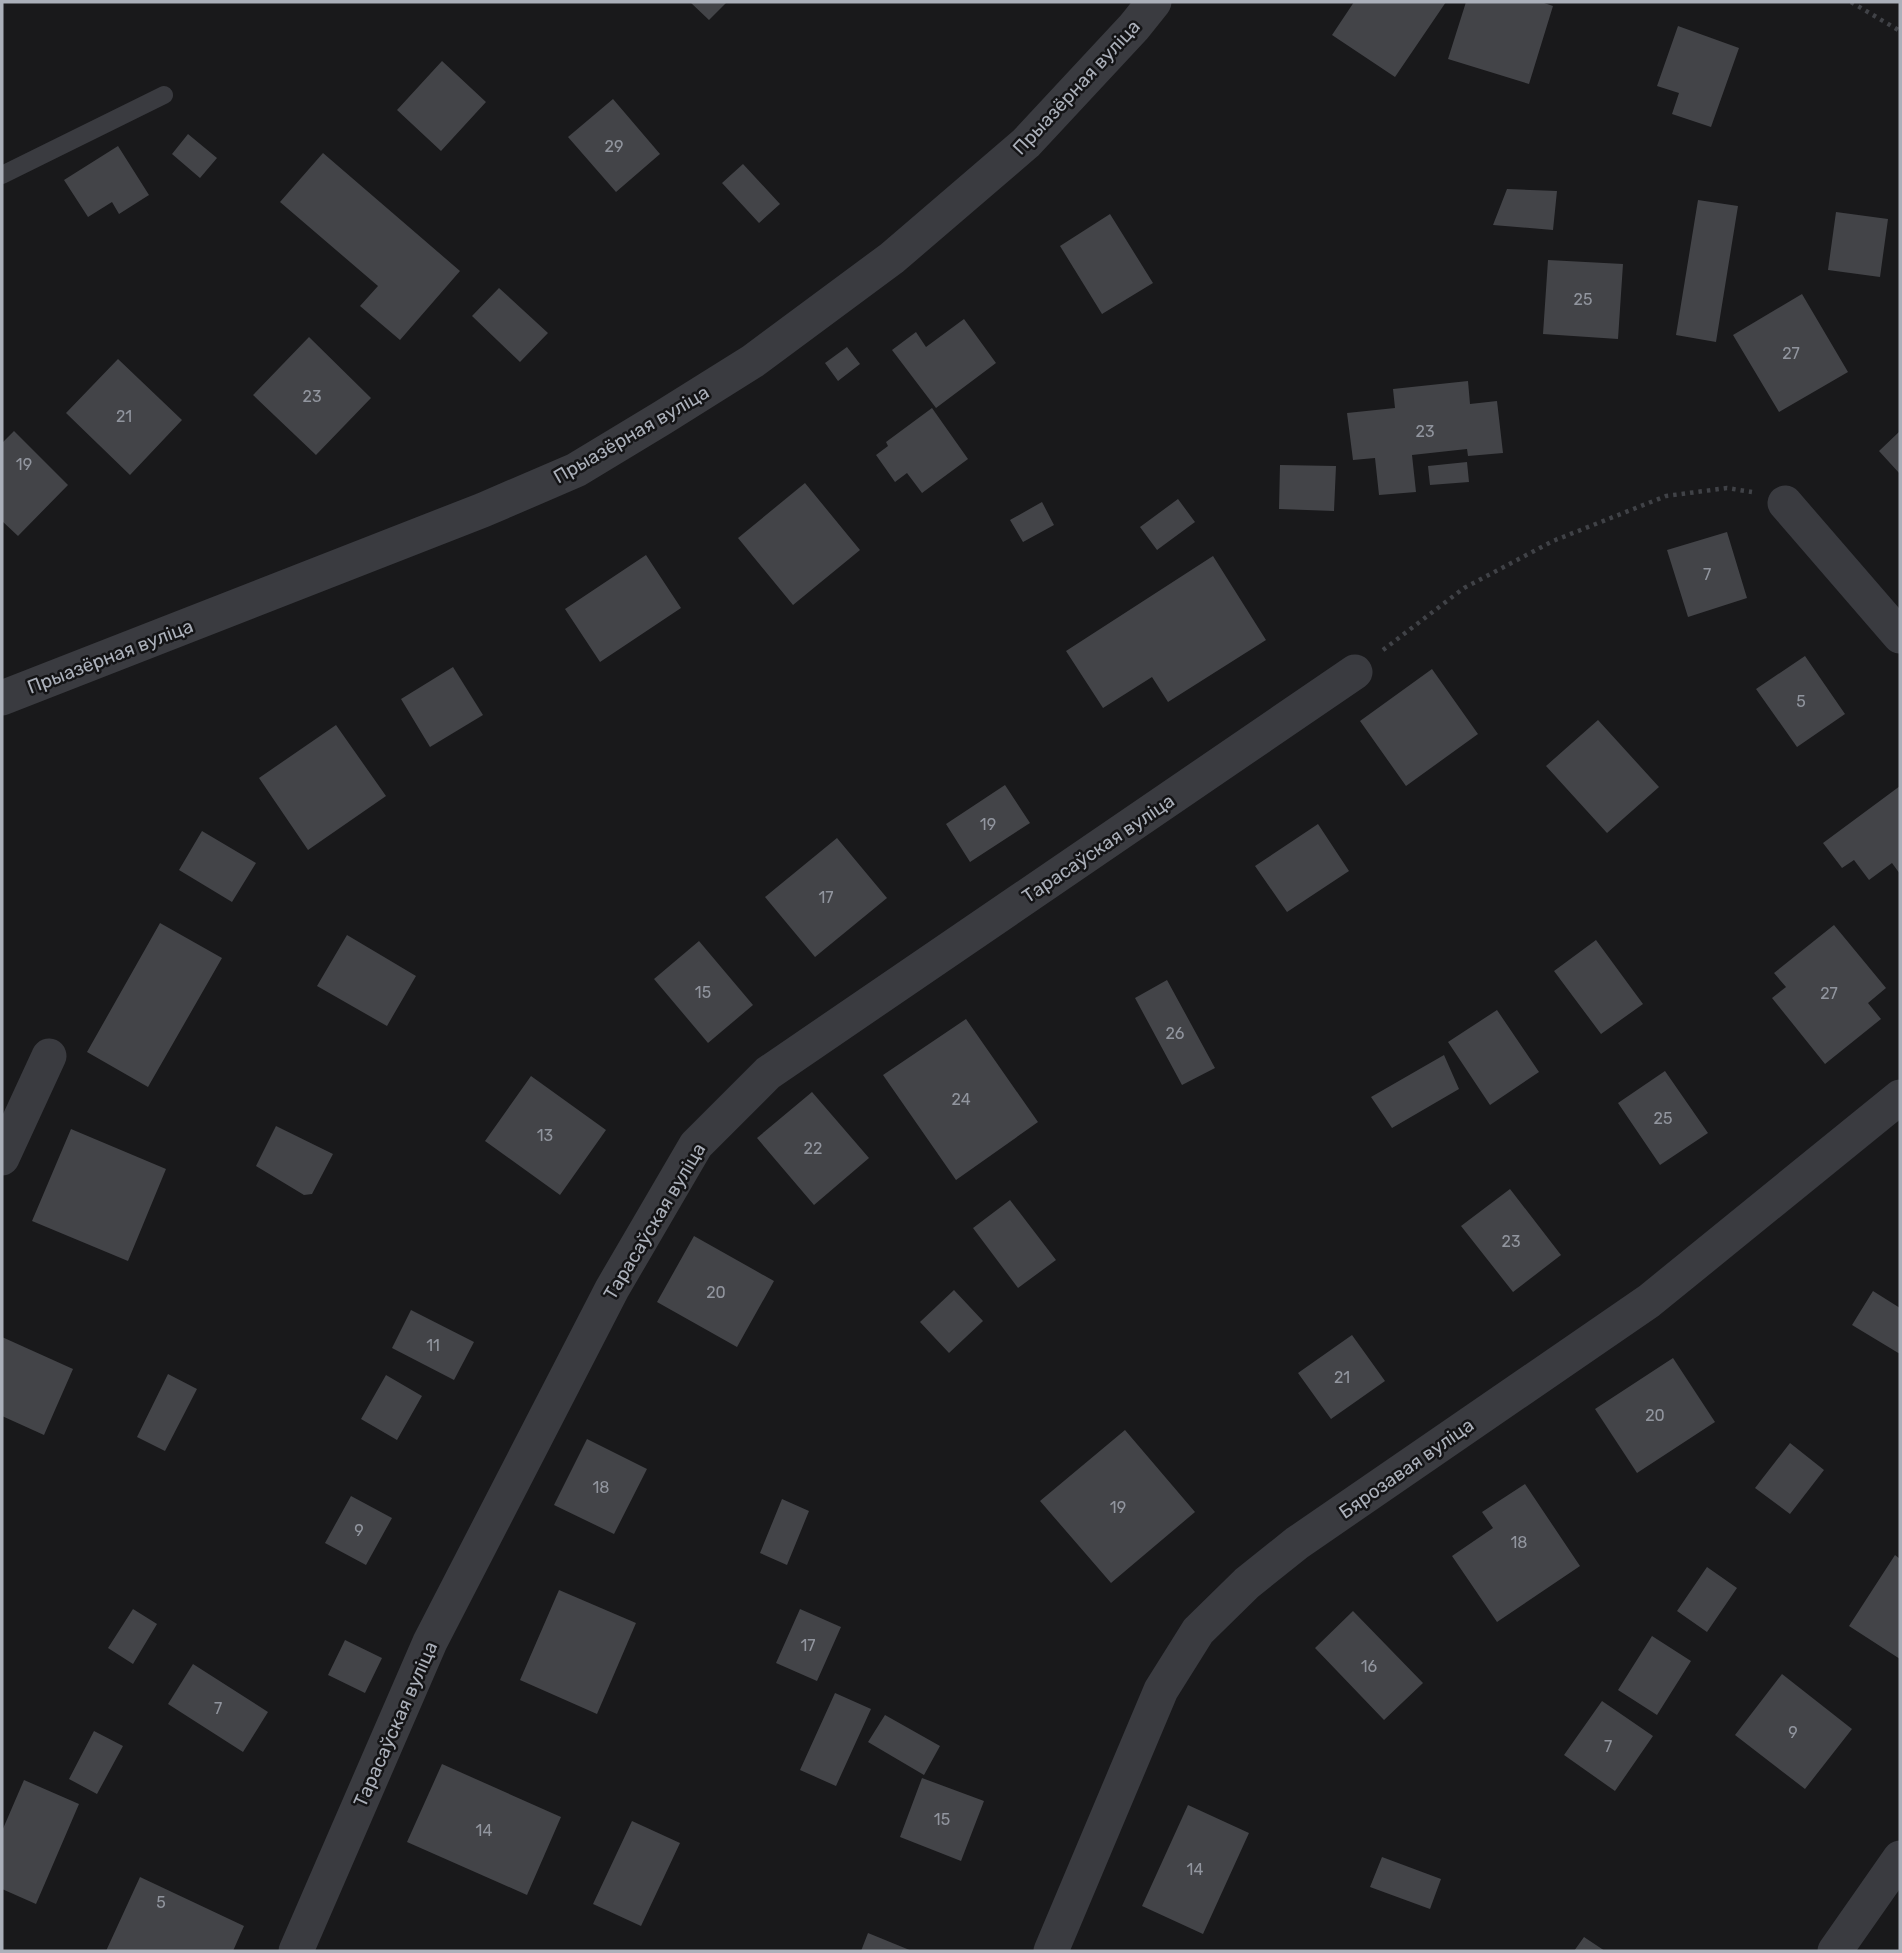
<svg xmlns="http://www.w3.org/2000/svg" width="1902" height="1953" viewBox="0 0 1902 1953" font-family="Rubik,sans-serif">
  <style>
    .building { fill: #434448 }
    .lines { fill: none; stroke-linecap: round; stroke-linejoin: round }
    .path { stroke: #404247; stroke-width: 4.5; stroke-dasharray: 3.5 5; stroke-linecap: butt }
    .service { stroke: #3a3b40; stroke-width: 18 }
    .minor { stroke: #3a3b40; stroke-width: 35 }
    .labels { text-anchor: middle; stroke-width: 5; stroke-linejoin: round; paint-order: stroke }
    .number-label { font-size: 16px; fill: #91959e }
    .street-label { font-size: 19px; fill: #abb0ba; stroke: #141416 }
  </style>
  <rect width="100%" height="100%" fill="#19191b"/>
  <!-- building -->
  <path class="building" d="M690,2h37l-18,18z
    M1354,2h92l-51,75 -63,-42z
    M1466,2h75l12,4 -24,78 -81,-25z
    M1678,26l61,22 -28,79 -39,-13 7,-21 -22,-7z
    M442,61l44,41 -45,49 -44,-41z
    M613,99l47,55 -44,38 -48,-55z
    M188,134l29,24 -17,20 -28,-24z
    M118,146l31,49 -30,19 -7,-12 -24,15 -24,-37z
    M323,153l137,118 -60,69 -40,-34 18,-20 -98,-84z
    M743,164l37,40 -21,19 -37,-40z
    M1507,189l50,2 -4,39 -60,-5z
    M1698,200l40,6 -22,136 -40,-7z
    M1836,212l52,7 -8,58 -52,-7z
    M1110,214l43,69 -51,31 -42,-68z
    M1548,260l75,4 -5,75 -75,-5z
    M499,288l49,45 -28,29 -48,-46z
    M1802,294l46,78 -69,40 -46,-77z
    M964,319l32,44 -60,45 -44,-58 24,-18 10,15z
    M309,337l62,61 -55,57 -63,-60z
    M847,347l13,17 -22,17 -13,-18z
    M118,359l64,61 -52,55 -64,-62z
    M1468,381l2,23 27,-3 6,52 -35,3 -1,-7 -55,6 4,37 -37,3 -4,-37 -22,2 -6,-47 48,-5 -2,-19z
    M932,408l36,51 -46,34 -15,-20 -12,9 -19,-27 12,-9 -2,-4z
    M14,431l54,54 -50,51 -16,-15v-78z
    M1900,431v43l-21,-23z
    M1467,462l2,20 -39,3 -2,-19z
    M1280,465l56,1 -2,45 -55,-2z
    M805,483l55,67 -67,55 -55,-67z
    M1178,499l17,23 -38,28 -17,-23z
    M1042,502l12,23 -31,17 -13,-22z
    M1727,532l20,66 -59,19 -21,-67z
    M646,555l35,53 -81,54 -35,-53z
    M1213,556l53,84 -98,62 -16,-25 -49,31 -37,-57z
    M1805,656l40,58 -48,33 -41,-58z
    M453,667l30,48 -53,32 -29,-48z
    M1432,669l46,65 -72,52 -46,-65z
    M1598,720l61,67 -52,46 -61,-67z
    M336,725l50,71 -78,54 -49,-72z
    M1005,785l25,38 -60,39 -24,-38z
    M1900,786v88l-8,-11 -23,17 -15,-20 -12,8 -19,-25z
    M1318,824l31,47 -62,41 -32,-46z
    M202,831l54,32 -24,39 -53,-32z
    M837,838l50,60 -72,59 -50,-60z
    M160,923l62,35 -74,129 -61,-35z
    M1834,925l52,63 -18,15 13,16 -56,45 -53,-66 14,-11 -12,-14z
    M347,935l69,41 -29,50 -70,-40z
    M1596,940l47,64 -42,30 -47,-63z
    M699,941l54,64 -45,38 -54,-64z
    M1167,980l48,88 -33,17 -47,-87z
    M1497,1010l42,62 -49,33 -42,-63z
    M966,1019l72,103 -82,58 -73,-105z
    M1444,1055l15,34 -67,39 -21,-31z
    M1665,1071l43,62 -48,32 -42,-62z
    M531,1076l75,54 -46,65 -75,-54z
    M812,1092l57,66 -55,47 -57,-67z
    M276,1126l57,28 -21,40 -8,1 -48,-29z
    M71,1129l95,40 -38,92 -96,-40z
    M1510,1189l51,66 -48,37 -52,-66z
    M1010,1200l46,60 -38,28 -45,-60z
    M694,1236l80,45 -37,66 -80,-45z
    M954,1290l29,31 -34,32 -29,-31z
    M1873,1291l27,17v46l-48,-29z
    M411,1310l63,32 -20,38 -62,-32z
    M1352,1335l33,46 -54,38 -33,-46z
    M2,1337l71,32 -29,66 -42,-19z
    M1673,1358l42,64 -78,51 -42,-64z
    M168,1374l29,15 -32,62 -28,-14z
    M386,1375l36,21 -25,44 -36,-21z
    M1125,1430l70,82 -84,71 -71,-82z
    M587,1439l60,30 -33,65 -60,-29z
    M1790,1443l34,27 -34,44 -35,-26z
    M1525,1484l55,82 -83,56 -45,-66 41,-28 -11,-16z
    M351,1496l41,22 -26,47 -41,-22z
    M782,1499l27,12 -22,54 -27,-12z
    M1895,1555l5,4v100l-51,-33z
    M1707,1567l30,21 -30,44 -30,-21z
    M559,1590l77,33 -39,91 -77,-34z
    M133,1609l24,15 -24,40 -25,-16z
    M800,1609l41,18 -24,54 -41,-18z
    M1353,1611l70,72 -39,37 -69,-72z
    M1652,1636l39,25 -34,54 -39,-25z
    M345,1640l37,18 -17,35 -37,-18z
    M193,1664l75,48 -25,40 -75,-48z
    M1782,1674l70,55 -47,60 -70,-54z
    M835,1693l36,16 -35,77 -36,-16z
    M1602,1701l51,35 -38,55 -51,-36z
    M885,1715l55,31 -16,29 -56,-33z
    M94,1731l29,15 -26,48 -28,-15z
    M442,1764l119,53 -34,78 -120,-53z
    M922,1778l62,23 -23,60 -61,-24z
    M24,1780l55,24 -43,100 -34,-15v-58z
    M1188,1805l61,28 -46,101 -61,-28z
    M632,1821l48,22 -39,83 -48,-22z
    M1382,1857l59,22 -11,30 -60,-22z
    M140,1877l104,49 -11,25h-127z
    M868,1933l44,18h-51z
    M1584,1937l21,14h-31z"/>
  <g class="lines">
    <!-- path -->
    <path class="path" d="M1851,2l49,29
      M1383,650l81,-62 89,-47 113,-45 61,-8 25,4"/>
    <!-- service -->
    <path class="service" d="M2,175l162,-80"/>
    <!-- minor -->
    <path class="minor" d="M1785,503l115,133
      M2,698l481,-188 93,-40 86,-52 91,-57 139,-103 134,-115 108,-116 20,-25
      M2,1158l47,-102
      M296,1951l134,-309 182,-353 84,-144 72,-72 587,-401
      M1051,1951l110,-261 37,-59 49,-48 50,-40 352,-242 251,-204
      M1835,1951l65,-93"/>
  </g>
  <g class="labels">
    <!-- number labels -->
    <g class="number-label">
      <text x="614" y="152">29</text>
      <text x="1583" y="305">25</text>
      <text x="1791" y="359">27</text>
      <text x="312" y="402">23</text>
      <text x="124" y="422">21</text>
      <text x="1425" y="437">23</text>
      <text x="24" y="470">19</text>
      <text x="1707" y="580">7</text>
      <text x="1801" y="707">5</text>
      <text x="988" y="830">19</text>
      <text x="826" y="903">17</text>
      <text x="703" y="998">15</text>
      <text x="1829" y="999">27</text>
      <text x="1175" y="1039">26</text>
      <text x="961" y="1105">24</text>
      <text x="1663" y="1124">25</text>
      <text x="545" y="1141">13</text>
      <text x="813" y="1154">22</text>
      <text x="1511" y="1247">23</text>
      <text x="716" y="1298">20</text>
      <text x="433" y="1351">11</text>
      <text x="1342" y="1383">21</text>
      <text x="1655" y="1421">20</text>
      <text x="601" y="1493">18</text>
      <text x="1118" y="1513">19</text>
      <text x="359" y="1536">9</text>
      <text x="1519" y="1548">18</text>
      <text x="808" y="1651">17</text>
      <text x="1369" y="1672">16</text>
      <text x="218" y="1714">7</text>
      <text x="1793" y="1738">9</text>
      <text x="1608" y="1752">7</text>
      <text x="942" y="1825">15</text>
      <text x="484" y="1836">14</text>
      <text x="1195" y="1875">14</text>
      <text x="161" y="1908">5</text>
    </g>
    <!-- street labels -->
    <g class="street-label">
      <text transform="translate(1076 87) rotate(-47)" y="7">Прыазёрная вуліца</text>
      <text transform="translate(631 434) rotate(-30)" y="7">Прыазёрная вуліца</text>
      <text transform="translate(110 656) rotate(-21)" y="7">Прыазёрная вуліца</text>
      <text transform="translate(1098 848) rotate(-34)" y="7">Тарасаўская вуліца</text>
      <text transform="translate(654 1221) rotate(-59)" y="7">Тарасаўская вуліца</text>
      <text transform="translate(1406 1468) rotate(-35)" y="7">Бярозавая вуліца</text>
      <text transform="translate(395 1724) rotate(-66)" y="7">Тарасаўская вуліца</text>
    </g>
  </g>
  <!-- border -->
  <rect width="1902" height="1953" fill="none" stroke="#abb0ba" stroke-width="7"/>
</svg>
